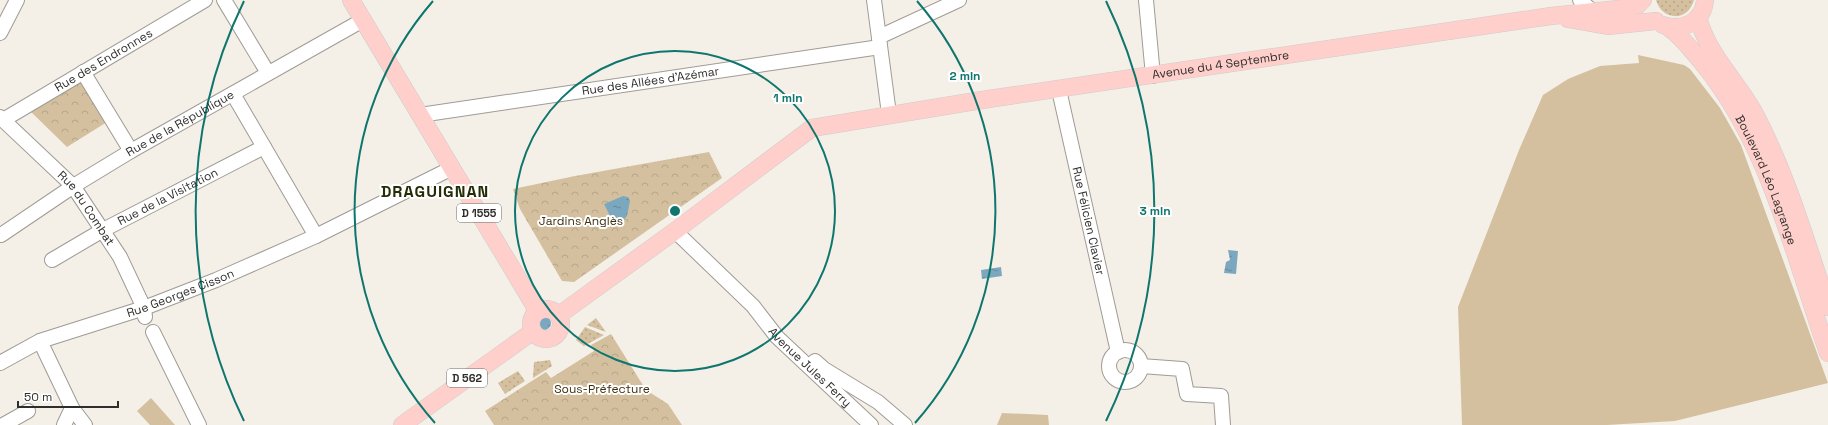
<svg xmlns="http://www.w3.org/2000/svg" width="1828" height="425" viewBox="0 0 1828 425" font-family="'Space Grotesk',sans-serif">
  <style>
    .grass { fill: url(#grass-dots) }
    .park { fill: url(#park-crowns) }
    .garden { fill: #d4c09f }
    .water { fill: url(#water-ripples) }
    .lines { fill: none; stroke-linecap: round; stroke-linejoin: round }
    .minor-casing { stroke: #9f9b95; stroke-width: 16 }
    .major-casing { stroke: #cdcdcc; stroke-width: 18 }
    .minor { stroke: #fff; stroke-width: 14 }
    .major { stroke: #ffcfcb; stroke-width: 17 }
    .ring { fill: none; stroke: #0f766e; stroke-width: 2 }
    .labels { text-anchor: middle; stroke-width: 4; stroke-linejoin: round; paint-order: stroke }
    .shield { fill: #fff; stroke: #6d6d6b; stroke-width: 1 }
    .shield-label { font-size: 11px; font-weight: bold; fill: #2f2e2b }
    .street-label { font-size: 12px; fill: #2f2e2b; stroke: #fff }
    .park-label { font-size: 12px; fill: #3f2f0e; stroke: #fff }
    .district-label { font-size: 16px; font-weight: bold; letter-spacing: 1px; fill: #252d06; stroke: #fff }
    .centre { fill: #0f766e; stroke: #fff; stroke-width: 2 }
    .ring-label { font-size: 12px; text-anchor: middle; font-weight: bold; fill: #0f766e; stroke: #fff; stroke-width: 4; stroke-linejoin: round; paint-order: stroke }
  </style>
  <defs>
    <pattern id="grass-dots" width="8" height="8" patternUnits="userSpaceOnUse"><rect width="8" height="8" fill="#d4c09f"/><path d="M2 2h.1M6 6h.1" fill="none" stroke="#b6a589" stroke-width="1.8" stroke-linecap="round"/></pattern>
    <pattern id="park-crowns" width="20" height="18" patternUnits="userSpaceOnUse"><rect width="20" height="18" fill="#d4c09f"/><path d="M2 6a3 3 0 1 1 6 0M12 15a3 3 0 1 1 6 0" fill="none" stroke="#b6a589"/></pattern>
    <pattern id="water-ripples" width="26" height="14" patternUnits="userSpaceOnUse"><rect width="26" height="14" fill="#7ca8bf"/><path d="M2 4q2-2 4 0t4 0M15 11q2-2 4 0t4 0" fill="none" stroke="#66899b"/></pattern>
  </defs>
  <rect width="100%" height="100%" fill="#f4f0e8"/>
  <!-- grass -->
  <path class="grass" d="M1656,0h38c-6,22 -32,21 -38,0z
    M596,318l10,14 -19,-7z
    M585,327l19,8 -20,11 -8,-6z
    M550,360l2,6 -19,12 1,-16z
    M518,371l7,10 -20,13 -7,-11z"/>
  <!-- park -->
  <path class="park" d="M79,77l28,45 -40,25 -40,-39z
    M709,152l13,26 -148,104 -12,-1 -42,-72 -7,-20 62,-13z
    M611,334l35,56 22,14 14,21h-188l-9,-14 61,-39 5,6 43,-27 -3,-6z"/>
  <!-- garden -->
  <path class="garden" d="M1638,55l46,10 6,4 30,39 21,37 87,238 -153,38 -68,4h-145l-4,-118 61,-157 24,-55 25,-16 32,-13 39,-3z
    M151,398l24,27h-25l-13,-14z
    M1002,413l46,2 1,10h-52z"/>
  <!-- water -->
  <path class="water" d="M623,196l5,1 2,4 -3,15 -6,6 -10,-4 -7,-14z
    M1228,250l10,1 -2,23 -12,-1 2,-11 4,-2z
    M1001,267l1,9 -20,3 -1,-9z
    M537 323a7 7 0 1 1 14 0a7 7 0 1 1-14 0Z"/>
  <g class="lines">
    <!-- minor casing -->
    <g class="minor-casing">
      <g id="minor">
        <path d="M224,0l44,73"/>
        <path d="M874,0l15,114"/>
        <path d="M1146,0l7,76"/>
        <path d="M1580,0l12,11 -3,7"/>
        <path d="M0,33l17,-33"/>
        <path d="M879,37l80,-37"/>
        <path d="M83,72l48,79"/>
        <path id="s1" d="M1059,90l59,262"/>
        <path d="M233,94l83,142"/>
        <path id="s2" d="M420,115l460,-68"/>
        <path id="s3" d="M0,117l73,69 47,71 24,51 1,9"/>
        <path id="s4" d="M3,120l202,-120"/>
        <path id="s5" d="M675,231l78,75 24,31 94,88"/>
        <path id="s6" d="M1,235l74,-50 56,-34 232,-131"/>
        <path id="s7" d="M52,260l51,-30 161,-83"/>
        <path d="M153,332l46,93"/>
        <path d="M40,341l32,67 13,17"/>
        <circle cx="1125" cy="366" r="16"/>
        <path d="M815,361l9,8 54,33 27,23"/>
        <path id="s8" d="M0,363l40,-22 104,-33 72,-28 100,-44 136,-68"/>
        <path d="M1141,366l41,3 5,25 34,2 2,29"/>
        <path d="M3,425l25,-14"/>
        <path d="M64,425l8,-17"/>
      </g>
    </g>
    <!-- major casing -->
    <g class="major-casing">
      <g id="major">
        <path d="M351,0l186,310"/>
        <path d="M1698,17c9,37 39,64 57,97 32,61 51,127 73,193"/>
        <path d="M1568,19l40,7 48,-5"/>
        <path d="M1663,25c19,6 40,-2 42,-25"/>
        <path id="s9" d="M1668,27c13,9 22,21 32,33 69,82 93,193 128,293"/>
        <circle cx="546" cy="324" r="15"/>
        <path id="s10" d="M559,315l116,-84 137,-103 170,-28 569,-84 76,-8 11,-3 5,-5"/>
        <path d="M402,425l130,-93"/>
      </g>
    </g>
    <!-- minor -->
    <use href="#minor" class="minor"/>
    <!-- major -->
    <use href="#major" class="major"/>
  </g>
  <!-- distance rings -->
  <g class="ring">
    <circle cx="675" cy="211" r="160"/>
    <path d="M435 423A320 320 0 0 1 433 1M917 1A320 320 0 0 1 915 423"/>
    <path d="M244 421A480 480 0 0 1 244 1M1106 1A480 480 0 0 1 1106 421"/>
  </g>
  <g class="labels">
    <!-- shield labels -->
    <g class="shield">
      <rect x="457" y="204" width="44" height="18" rx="3"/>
      <rect x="447" y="369" width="40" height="18" rx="3"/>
    </g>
    <g class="shield-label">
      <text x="479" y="217">D 1555</text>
      <text x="467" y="382">D 562</text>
    </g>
    <!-- street labels -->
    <g class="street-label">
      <text dy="4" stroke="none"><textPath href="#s4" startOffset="117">Rue des Endronnes</textPath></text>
      <text dy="4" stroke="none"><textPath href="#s10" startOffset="728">Avenue du 4 Septembre</textPath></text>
      <text dy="4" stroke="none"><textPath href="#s2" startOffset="233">Rue des Allées d'Azémar</textPath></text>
      <text dy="4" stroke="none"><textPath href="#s6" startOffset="211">Rue de la République</textPath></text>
      <text dy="4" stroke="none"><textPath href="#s9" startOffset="184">Boulevard Léo Lagrange</textPath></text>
      <text dy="4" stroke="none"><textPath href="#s7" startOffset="132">Rue de la Visitation</textPath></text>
      <text dy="4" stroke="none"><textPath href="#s3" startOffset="126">Rue du Combat</textPath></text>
      <text dy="4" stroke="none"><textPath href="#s1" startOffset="134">Rue Félicien Clavier</textPath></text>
      <text dy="4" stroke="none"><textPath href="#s8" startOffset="194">Rue Georges Cisson</textPath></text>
      <text dy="4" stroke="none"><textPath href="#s5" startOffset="192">Avenue Jules Ferry</textPath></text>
    </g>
    <!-- park labels -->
    <g class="park-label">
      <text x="581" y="225">Jardins Anglès</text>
      <text x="602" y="393">Sous-Préfecture</text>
    </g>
    <!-- district labels -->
    <g class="district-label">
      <text x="435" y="197">DRAGUIGNAN</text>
    </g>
  </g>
  <circle cx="675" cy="211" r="6" class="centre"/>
  <g class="ring-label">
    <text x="965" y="80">2 min</text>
    <text x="788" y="102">1 min</text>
    <text x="1155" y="215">3 min</text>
  </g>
  <!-- scale -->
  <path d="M18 401v6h100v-6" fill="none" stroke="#2f2e2b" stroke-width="2"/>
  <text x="24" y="401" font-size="12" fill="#2f2e2b" stroke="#ffffff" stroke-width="3" paint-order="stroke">50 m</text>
</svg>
